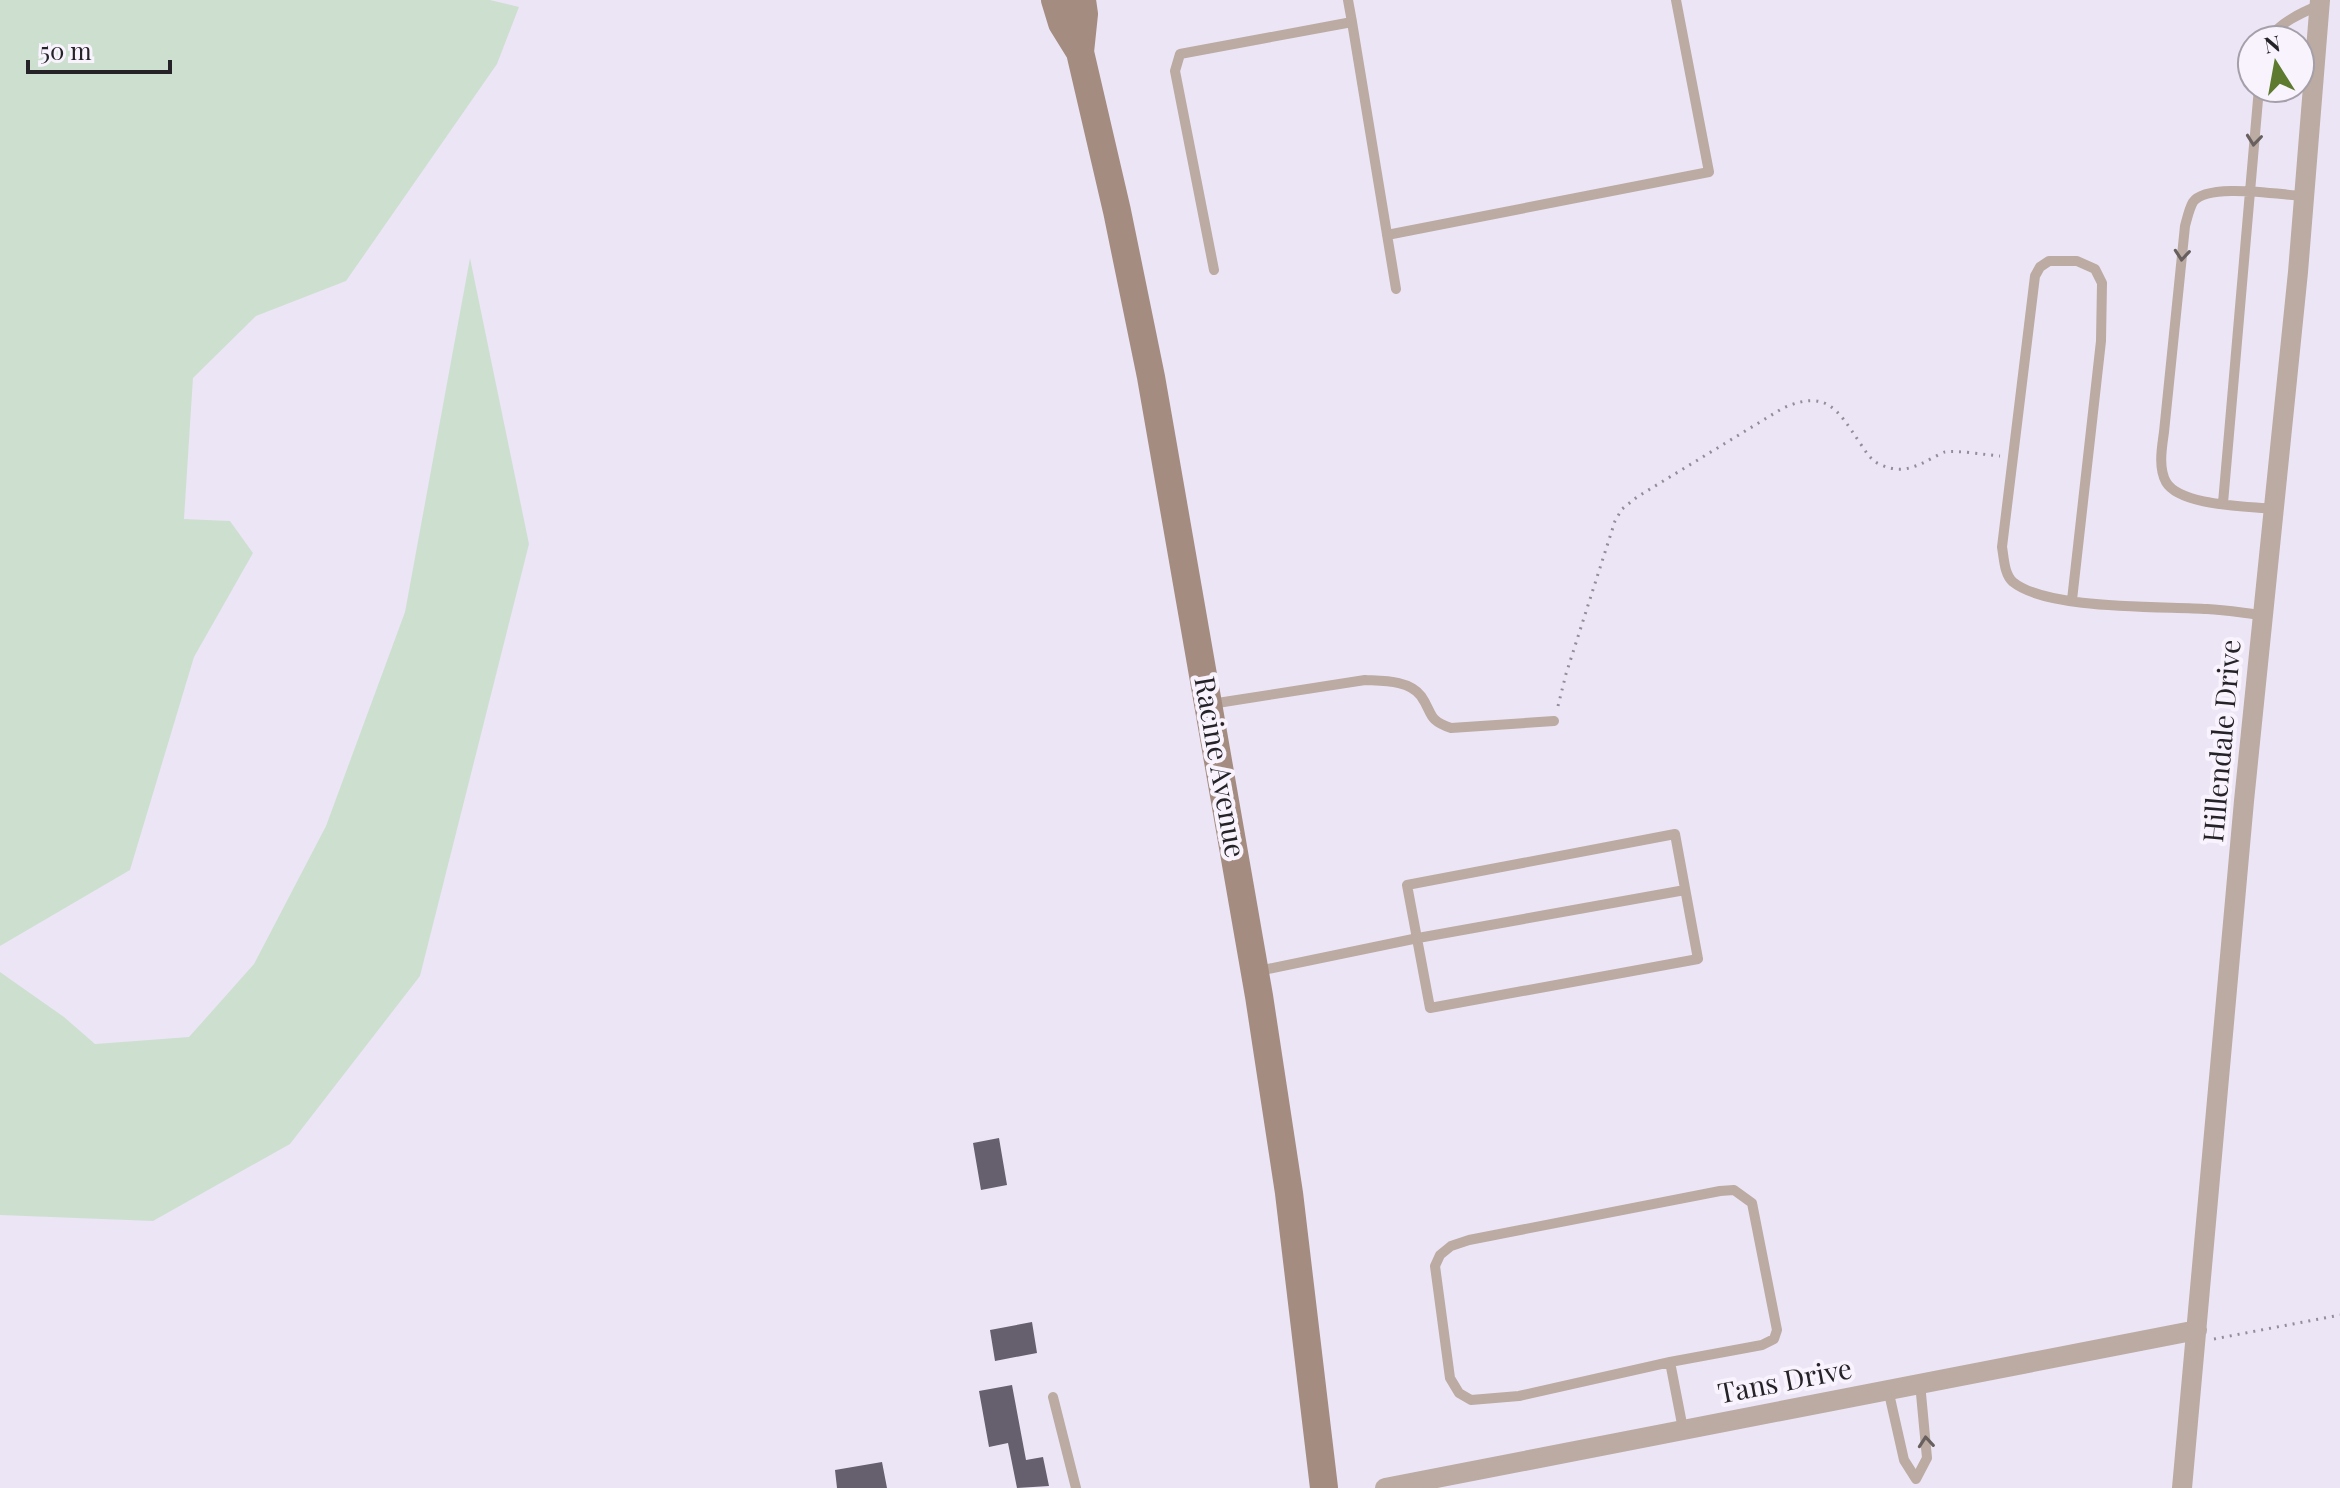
<svg xmlns="http://www.w3.org/2000/svg" width="2340" height="1488" viewBox="0 0 2340 1488" font-family="'Playfair Display',serif">
  <style>
    .green { fill: #cde0d0 }
    .building { fill: #665f6d }
    .lines { fill: none; stroke-linecap: round; stroke-linejoin: round }
    .path { stroke: #928d99; stroke-width: 3; stroke-dasharray: 2 6; stroke-linecap: butt }
    .service { stroke: #bbaba2; stroke-width: 10 }
    .minor { stroke: #bbaba2; stroke-width: 20 }
    .secondary { stroke: #a48c80; stroke-width: 28 }
    .oneway { stroke: #68605f }
    .labels { text-anchor: middle; stroke-width: 8; stroke-linejoin: round; paint-order: stroke }
    .street-label { font-size: 28px; fill: #252228; stroke: #f8f3fd }
  </style>
  <rect width="100%" height="100%" fill="#ece5f5"/>
  <!-- green -->
  <path class="green" d="M0,0h490l29,7 -22,57 -151,217 -90,35 -63,62 -9,141 46,2 23,32 -59,104 -64,213 -130,76z
    M470,258l59,286 -109,432 -130,168 -137,77 -153,-6v-243l64,45 31,27 94,-7 65,-73 72,-138 79,-214z"/>
  <!-- building -->
  <path class="building" d="M999,1138l8,47 -26,5 -8,-47z
    M1032,1322l5,31 -42,8 -5,-31z
    M1012,1385l14,75 17,-3 6,29 -32,2 -9,-45 -19,4 -10,-56z
    M882,1462l5,26h-50l-2,-18z"/>
  <g class="lines">
    <!-- path -->
    <path class="path" d="M1558,706l8,-32 49,-153 7,-12 15,-12 146,-89c44,-19 54,1 77,35 6,9 11,18 21,22 21,9 35,2 53,-8 1,0 9,-5 11,-5 12,-2 42,3 55,4
      M2214,1339l126,-24"/>
    <!-- service -->
    <path class="service" d="M1352,22l44,267
      M2267,40c15,-18 31,-26 53,-35
      M1387,235l322,-63 -33,-172
      M1214,270l-39,-199 5,-17 172,-32 -4,-22
      M2223,503c13,-138 23,-277 36,-415
      M2273,509c-26,-3 -93,-3 -107,-27 -8,-15 -4,-35 -2,-50l21,-206c2,-7 4,-17 8,-24 14,-20 88,-7 111,-6
      M2072,600l29,-259 1,-58 -7,-14 -18,-8h-28l-9,6 -5,9 -33,271c2,11 2,27 11,35 34,28 148,24 194,27 19,1 37,4 56,6
      M1211,704l154,-24c18,1 44,0 56,16 12,17 6,24 30,32l103,-7
      M1675,834l23,125 -268,49 -23,-123z
      M1258,971l160,-33 267,-48
      M1670,1362l92,-17 12,-6 3,-9 -25,-127 -18,-13 -14,1 -251,49 -18,6 -11,9 -5,11 15,112 9,15 12,7 48,-4 151,-34 13,67
      M1888,1389l16,71 12,19 11,-21 -7,-75
      M1053,1397l23,91"/>
    <!-- minor -->
    <path class="minor" d="M1385,1488l812,-158
      M2182,1488l62,-687 54,-529 22,-272"/>
    <!-- secondary -->
    <path class="secondary" d="M1055,0l7,23 18,29 37,159 34,166 108,619 30,197 35,295
      M1080,52l4,-38 -2,-14"/>
  </g>
  <!-- one-way arrows -->
  <defs><path id="oneway-chevron" d="M-2-3.5L2.5 0L-2 3.5" fill="none" stroke-width="1.6" stroke-linecap="round" stroke-linejoin="round" transform="scale(2)"/></defs>
  <g class="oneway">
    <use href="#oneway-chevron" transform="translate(2254 140) rotate(96)"/>
    <use href="#oneway-chevron" transform="translate(2182 255) rotate(95)"/>
    <use href="#oneway-chevron" transform="translate(1926 1442) rotate(-95)"/>
  </g>
  <g class="labels">
    <!-- street labels -->
    <g class="street-label">
      <text transform="translate(2222 741) rotate(-85)" y="10">Hillendale Drive</text>
      <text transform="translate(1220 767) rotate(80)" y="10">Racine Avenue</text>
      <text transform="translate(1785 1381) rotate(-11)" y="10">Tans Drive</text>
    </g>
  </g>
  <!-- north arrow -->
  <g transform="translate(2276 64) rotate(349)"><circle r="38" fill="#f8f3fd" stroke="#a49fa8" stroke-width="2"/>
  <path d="M0-6L14 30L0 20L-14 30Z" fill="#5d7a2f"/>
  <text y="-12" font-size="22" font-weight="bold" text-anchor="middle" fill="#252228">N</text>
  </g>
  <!-- scale -->
  <path d="M28 60v12h142v-12" fill="none" stroke="#252228" stroke-width="4"/>
  <text x="40" y="60" font-size="24" fill="#252228" stroke="#f8f3fd" stroke-width="6" paint-order="stroke">50 m</text>
</svg>
